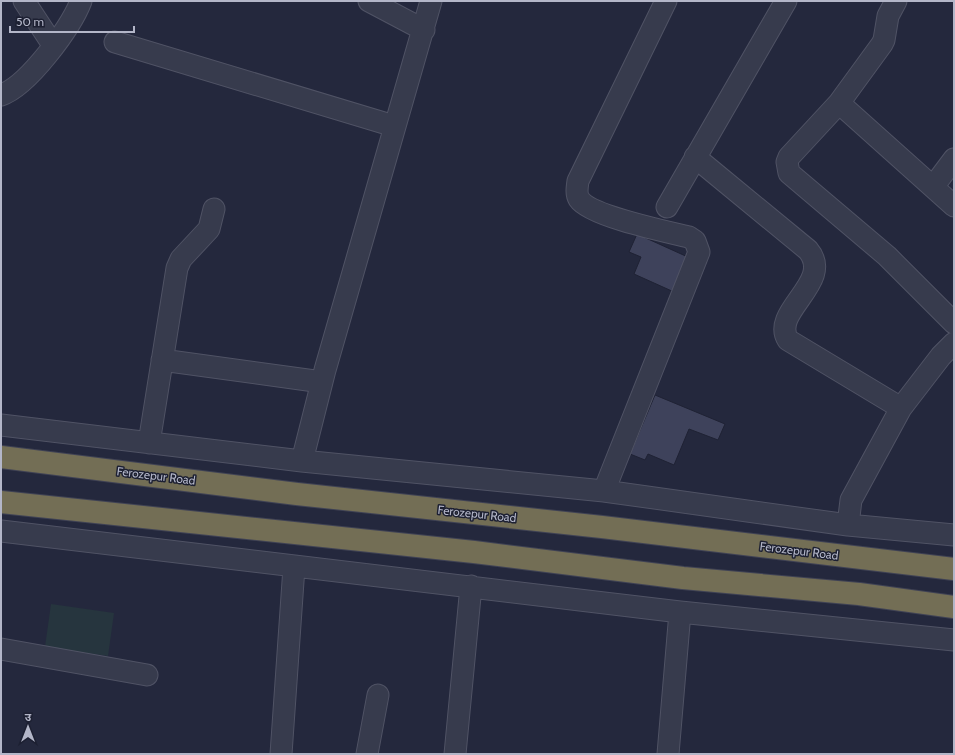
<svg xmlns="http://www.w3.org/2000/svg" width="955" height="755" viewBox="0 0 955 755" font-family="Cabin,'Noto Sans Devanagari',sans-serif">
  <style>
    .green { fill: #26353e }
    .building { fill: #3e425b; stroke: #1f2234 }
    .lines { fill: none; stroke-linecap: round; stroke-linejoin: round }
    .minor-casing { stroke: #505365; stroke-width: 23 }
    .highway-casing { stroke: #404355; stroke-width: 24 }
    .minor { stroke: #373b4d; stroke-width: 21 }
    .highway { stroke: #736e55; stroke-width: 22 }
    .labels { text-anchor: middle; stroke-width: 3; stroke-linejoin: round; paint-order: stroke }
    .street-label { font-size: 12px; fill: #b3b6c8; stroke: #1d2032 }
  </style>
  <rect width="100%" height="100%" fill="#24283d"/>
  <!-- green -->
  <path class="green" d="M51,604l63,9 -6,43 -63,-9z"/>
  <!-- building -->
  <path class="building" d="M637,234l53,24 -16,34 -40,-18 7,-17 -12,-5z
    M655,395l70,29 -7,16 -29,-11 -15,36 -26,-11 -3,6 -15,-6z"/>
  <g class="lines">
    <!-- minor casing -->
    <g class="minor-casing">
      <path id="minor" d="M24,1l29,44
        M369,1l55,29
        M896,1l-8,15 -4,24 -2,4 -43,59 -50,54 -2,5 2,11 98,83 67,67
        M115,42l279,84
        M1,95c27,-9 70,-68 80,-94
        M839,103l115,103
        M695,157l113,93c27,32 -38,61 -20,90l113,68
        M933,187l21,-28
        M667,207l119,-206
        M162,360l160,22
        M1,425l301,36 302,30 244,34 106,10
        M149,443l28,-175 4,-9 28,-30 5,-20
        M302,461l23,-91 106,-369
        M604,491l95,-239 -4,-11 -6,-4c-21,-5 -99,-21 -110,-38 -3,-5 -2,-11 -1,-18l88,-180
        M848,525l3,-25 50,-92 40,-52 13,-13
        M1,531l679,81 274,28
        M1,649l146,26
        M281,754l13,-187
        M367,754l11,-59
        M455,754l16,-168
        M668,754l12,-142"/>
    </g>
    <!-- highway casing -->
    <g class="highway-casing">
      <path id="highway" d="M1,457l296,37 305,33 352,42
        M1,502l473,50 209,26 176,16 95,13"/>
    </g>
    <!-- minor -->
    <use href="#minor" class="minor"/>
    <!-- highway -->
    <use href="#highway" class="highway"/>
  </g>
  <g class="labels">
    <!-- street labels -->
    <g class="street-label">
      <text transform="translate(156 476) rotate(7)" y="4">Ferozepur Road</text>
      <text transform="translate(477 514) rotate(6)" y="4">Ferozepur Road</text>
      <text transform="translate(799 551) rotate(7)" y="4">Ferozepur Road</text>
    </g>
  </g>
  <!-- border -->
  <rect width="955" height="755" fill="none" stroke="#b3b6c8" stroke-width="4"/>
  <!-- north arrow -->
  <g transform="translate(28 727)" stroke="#1d2032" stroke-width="3" paint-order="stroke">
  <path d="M0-3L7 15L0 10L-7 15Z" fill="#b3b6c8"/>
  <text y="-6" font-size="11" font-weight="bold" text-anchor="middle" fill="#b3b6c8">उ</text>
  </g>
  <!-- scale -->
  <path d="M10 26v6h124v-6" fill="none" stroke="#b3b6c8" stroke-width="2"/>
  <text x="16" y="26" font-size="12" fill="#b3b6c8" stroke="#1d2032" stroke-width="3" paint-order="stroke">50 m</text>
</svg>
